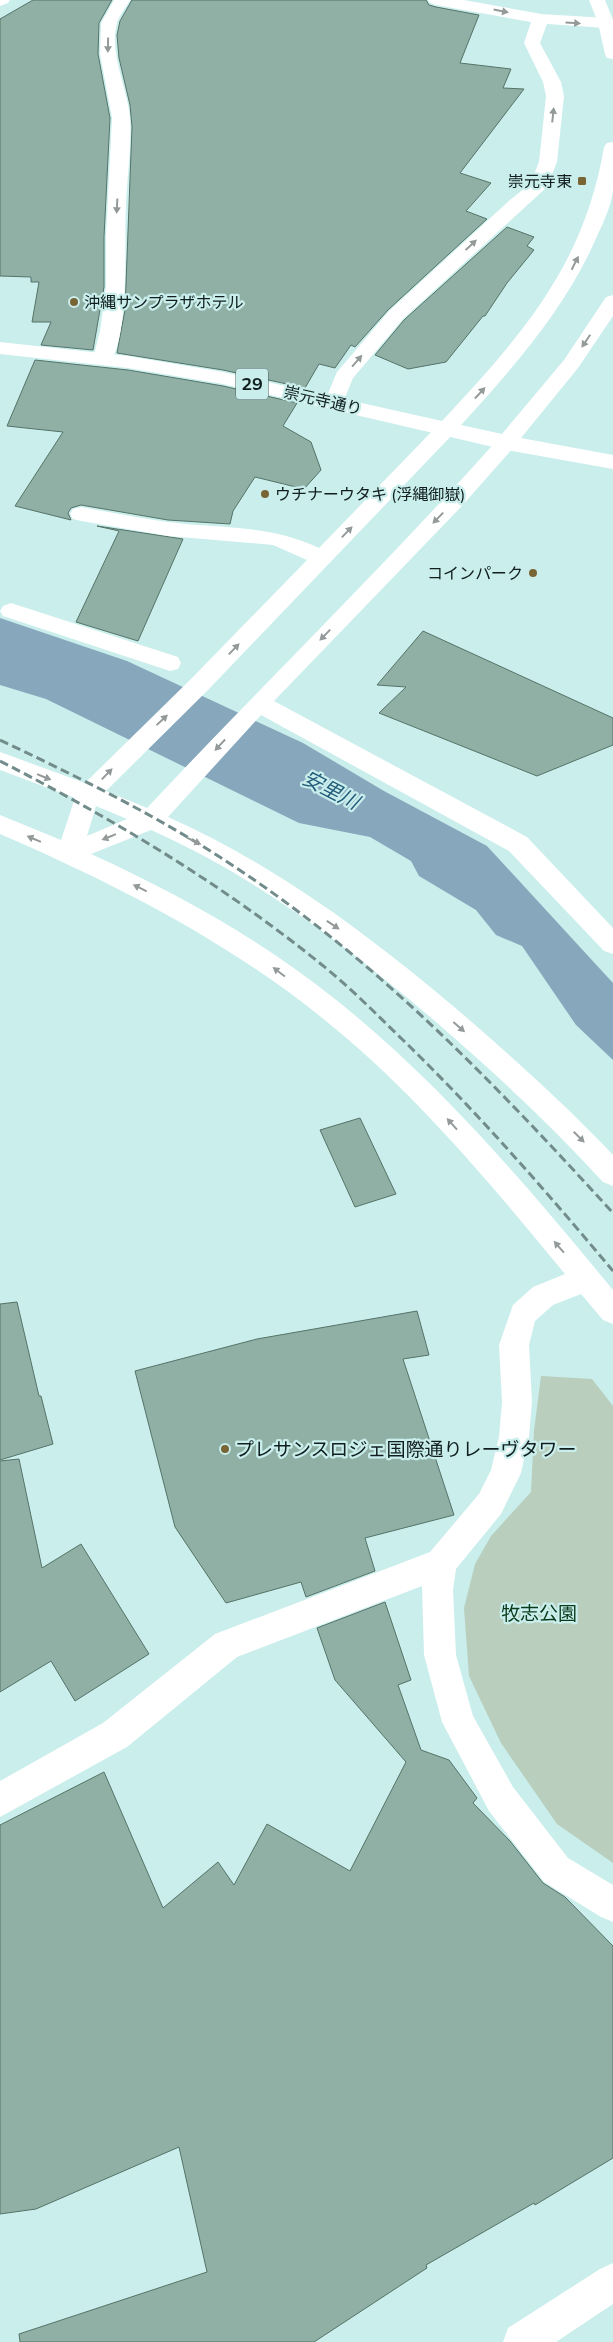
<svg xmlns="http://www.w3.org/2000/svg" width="613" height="2342" viewBox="0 0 613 2342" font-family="Mulish,'Noto Sans JP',sans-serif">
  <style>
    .green { fill: #b9cebc }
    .water { fill: #87a8bc }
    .building { fill: #91b0a5; stroke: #557368 }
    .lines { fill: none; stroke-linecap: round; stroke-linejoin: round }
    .minor { fill: #fff; fill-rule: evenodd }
    .major { fill: #fff; fill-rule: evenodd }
    .rail { stroke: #728c8b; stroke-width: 3; stroke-dasharray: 9 4.5; stroke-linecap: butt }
    .oneway { fill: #939a99 }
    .poi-dot { fill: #796534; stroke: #c9eeec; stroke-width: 2 }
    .labels { text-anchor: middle; stroke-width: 4.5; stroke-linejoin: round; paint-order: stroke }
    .far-poi-label { font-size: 16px; fill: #101e1d; stroke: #c9eeec; text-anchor: end }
    .far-street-label { font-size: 16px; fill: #101e1d; stroke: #c9eeec }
    .shield { fill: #c9eeec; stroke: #485c5b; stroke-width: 1 }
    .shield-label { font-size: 18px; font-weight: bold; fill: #101e1d }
    .poi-label { font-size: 19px; fill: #101e1d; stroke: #c9eeec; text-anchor: start }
    .park-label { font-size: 19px; fill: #093b1b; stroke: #c9eeec }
    .water-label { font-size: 20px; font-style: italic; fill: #235c7a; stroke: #c9eeec }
  </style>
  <rect width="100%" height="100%" fill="#c9eeec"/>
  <!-- green -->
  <path class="green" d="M541,1376l51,3 21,27v457l-56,-39 -56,-81 -32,-67 -5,-68 11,-44 16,-28 40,-44 3,-61z"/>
  <!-- water -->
  <path class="water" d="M0,618l127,43 176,82 81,48 103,55 126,137v77l-37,-35 -54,-79 -26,-11 -20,-25 -57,-34 -8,-15 -41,-24 -71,-14 -253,-124 -46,-14z"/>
  <!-- building -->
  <path class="building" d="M33,0h79l-13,23 -1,31 12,64 -6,119v50l-11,63 -52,-5 10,-23h-19l7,-40h-8v-5l-31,-1v-257z
    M132,0h294l3,5 7,2 43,8 -19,48 51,6 -8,19 21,1 -64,84 31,10 -25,28 21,8 -99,91 -33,37 -4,-2 -16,23 -16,-4 -14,24 -82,-18 -106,-17 8,-43 7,-183 -2,-22 -11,-47 -2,-23 3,-14z
    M507,227l27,10 -7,9 7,4 -27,33 -22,33h-2l-37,46 -38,7 -33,-14 29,-35z
    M35,360l93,10 95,16 74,17 -14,23 28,16 10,28 -17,19 -49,-12 -22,34 -3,13 -62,-4 -87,-15 -10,3 -3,5 3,7 -56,-14 48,-74 -56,-6z
    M97,526l86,13 -45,102 -62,-19 43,-91z
    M423,631l190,87v27l-76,31 -158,-63 27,-26 -29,-2z
    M360,1118l36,76 -41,13 -35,-77z
    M17,1302l22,94h2l12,48 -53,16v-156z
    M417,1311l12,44 -26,4 51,156 -89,23 10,33 -69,26 -5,-15 -75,21 -51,-76 -40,-156 122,-32z
    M19,1459l23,109 39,-24 68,110 -74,47 -24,-40 -51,31v-231z
    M385,1602l26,78 -13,5 23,65 28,10 28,38 -4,5 37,38 33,42 22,14 48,49v212l-78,47 -1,-2 -108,62 1,3 -113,74h-294l-1,-8 188,-62 -28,-125 -143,62 -36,5v-389l104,-53 59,136 55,-46 16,23 33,-61 83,47 56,-109 -71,-82 -18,-52z"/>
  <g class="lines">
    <!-- minor -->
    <path class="minor" d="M0,0h10l-2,3 -8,3z
      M114,0h16c-4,7 -11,16 -13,23 -8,31 10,64 13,94 2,26 -3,61 -4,88 -2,38 4,128 -16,158l-7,2 -7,-2 -3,-4 7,-28 6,-44v-50l6,-119 -12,-64 1,-31z
      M428,0h36l77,14 65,4 6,1 1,6 -7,3 -59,-4 -7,19 21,39 3,14 -7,66 -10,25 -144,132 -50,59 -12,29 -7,2 -7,-2 -3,-4 13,-31 52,-61 121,-111 20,-16 9,-22 7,-66 -3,-14 -19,-39 7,-21 -95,-17 -6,-2z
      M446,422l7,2 3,5 -3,5 -245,256 -102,101 41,17c116,-124 239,-243 352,-370l7,-2 7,2 3,5 -3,5 -53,60 -186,193 253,136 86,91v26l-9,-3 -95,-100 -248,-136 -93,102c108,48 201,118 291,194 53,46 106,93 154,144v31l-10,-4c-52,-57 -108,-109 -167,-160 -88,-75 -179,-145 -285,-192l-60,24c88,40 174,88 249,149 103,83 189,185 273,287v34l-10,-4 -22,-26 -28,11 -18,16 -6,24 3,57 -3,35 -8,36 -20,41 -45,55 -3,21 3,65 17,61 40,71 55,71 45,27v37l-12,-5 -57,-35 -55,-71 -47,-89 -18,-67 -2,-69 -185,71 -110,90 -127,70v-36l103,-58 112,-89 215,-82 49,-58 12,-24 8,-33 3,-35 -3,-57 14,-40 20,-18 32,-13c-75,-91 -151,-183 -244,-257 -97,-78 -208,-134 -321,-183v-19l61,25 14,-42 -75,-28v-18l85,31 107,-105 115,-118 -34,-15 -105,-9 -87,-15 -8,-2 -3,-5 3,-5 8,-2c29,5 58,11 87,15 54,7 101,2 151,26l120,-124zM96,806l31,13 -40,17z
      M11,603l167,54 3,6 -3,6 -8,2 -167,-55 -3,-5 3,-5z"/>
    <!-- major -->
    <path class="major" d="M589,0h16l8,20v39l-6,-1 -2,-4 -7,-31z
      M613,142c0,16 0,33 0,49 -2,15 -9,30 -15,43 -31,73 -84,133 -137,191l41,9 62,-74 42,-63 7,-2v21l-35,52 -57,70 92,17v14l-107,-19 -283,-66 -95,-16 -128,-14v-12l128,14 95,16 219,49c79,-85 142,-155 162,-274l3,-4z
      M613,2263v41l-57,38h-53l5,-14 92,-59z"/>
    <!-- rail -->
    <path class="rail" d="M0,740c80,38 160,77 235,127 143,94 263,220 378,346
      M0,761c115,59 227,126 327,208 27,22 51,47 77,72 74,72 142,150 209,230"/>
  </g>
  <!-- one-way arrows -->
  <defs><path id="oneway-solid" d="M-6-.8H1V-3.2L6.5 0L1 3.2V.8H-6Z" transform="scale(1.25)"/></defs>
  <g class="oneway">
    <use href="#oneway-solid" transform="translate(501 11) rotate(11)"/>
    <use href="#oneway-solid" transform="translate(573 23) rotate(4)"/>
    <use href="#oneway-solid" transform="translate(108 45) rotate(91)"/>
    <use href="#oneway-solid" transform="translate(553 115) rotate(-84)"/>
    <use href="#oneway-solid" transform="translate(117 206) rotate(93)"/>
    <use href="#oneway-solid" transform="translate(471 245) rotate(-43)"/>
    <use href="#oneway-solid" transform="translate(575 263) rotate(-63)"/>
    <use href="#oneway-solid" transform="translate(586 341) rotate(124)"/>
    <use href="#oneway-solid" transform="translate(357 361) rotate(-49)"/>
    <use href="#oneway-solid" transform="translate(480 393) rotate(-47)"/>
    <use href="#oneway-solid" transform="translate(438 518) rotate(134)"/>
    <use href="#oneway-solid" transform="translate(347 532) rotate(-46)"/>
    <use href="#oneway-solid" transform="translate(325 635) rotate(134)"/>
    <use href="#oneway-solid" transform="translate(234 649) rotate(-46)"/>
    <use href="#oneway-solid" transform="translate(162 720) rotate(-43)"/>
    <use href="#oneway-solid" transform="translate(220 745) rotate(133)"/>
    <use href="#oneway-solid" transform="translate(107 774) rotate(-46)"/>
    <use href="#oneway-solid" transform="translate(44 777) rotate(22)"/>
    <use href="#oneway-solid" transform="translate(109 837) rotate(158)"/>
    <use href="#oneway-solid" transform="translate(34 839) rotate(-157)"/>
    <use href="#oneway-solid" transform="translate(194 841) rotate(25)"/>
    <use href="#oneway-solid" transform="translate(140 888) rotate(-154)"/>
    <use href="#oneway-solid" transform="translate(333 925) rotate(34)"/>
    <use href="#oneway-solid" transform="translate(279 972) rotate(-143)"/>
    <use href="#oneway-solid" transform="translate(459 1027) rotate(41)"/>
    <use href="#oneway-solid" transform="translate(452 1124) rotate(-132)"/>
    <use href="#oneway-solid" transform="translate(579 1137) rotate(45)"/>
    <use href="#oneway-solid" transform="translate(559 1247) rotate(-131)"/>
  </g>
  <!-- markers -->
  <g class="poi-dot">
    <rect x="577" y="176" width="10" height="10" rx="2.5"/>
    <circle cx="74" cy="302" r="5"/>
    <circle cx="265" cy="494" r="5"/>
    <circle cx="533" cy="573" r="5"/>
    <circle cx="225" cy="1449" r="5"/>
  </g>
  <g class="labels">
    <!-- far-poi labels -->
    <g class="far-poi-label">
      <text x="572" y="187">崇元寺東</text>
      <text x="84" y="308" text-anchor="start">沖縄サンプラザホテル</text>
      <text x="275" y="500" text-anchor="start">ウチナーウタキ (浮縄御嶽)</text>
      <text x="523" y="579">コインパーク</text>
    </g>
    <!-- far-street labels -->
    <g class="far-street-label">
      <text transform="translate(323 400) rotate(13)" y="6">崇元寺通り</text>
    </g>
    <!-- shield labels -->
    <rect class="shield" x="236" y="368.5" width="32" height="31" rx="4"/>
    <g class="shield-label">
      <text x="252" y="390">29</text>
    </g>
    <!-- poi labels -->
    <g class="poi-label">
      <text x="235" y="1456">プレサンスロジェ国際通りレーヴタワー</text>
    </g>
    <!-- park labels -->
    <g class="park-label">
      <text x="539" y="1620">牧志公園</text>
    </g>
    <!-- water labels -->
    <g class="water-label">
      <text transform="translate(331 790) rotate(27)" y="7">安里川</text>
    </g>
  </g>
</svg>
